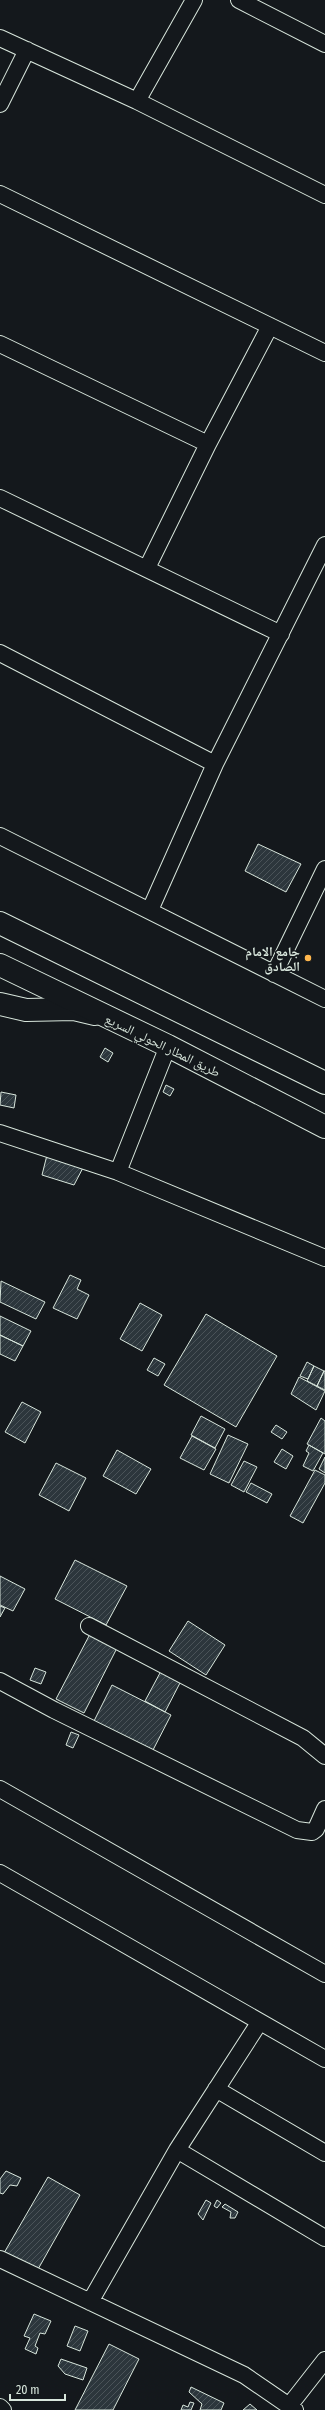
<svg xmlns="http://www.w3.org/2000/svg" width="325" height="2410" viewBox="0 0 325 2410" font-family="'Fira Sans Condensed','Noto Naskh Arabic',sans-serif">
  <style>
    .building { fill: url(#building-hatch); stroke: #d8e6dc }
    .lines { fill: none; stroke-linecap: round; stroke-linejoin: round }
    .street-casing { stroke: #d8e6dc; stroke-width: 18 }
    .secondary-casing { stroke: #d8e6dc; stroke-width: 24 }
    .highway-casing { stroke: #d8e6dc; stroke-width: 24 }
    .street { stroke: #14181c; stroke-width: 16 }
    .secondary { stroke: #14181c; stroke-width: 22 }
    .highway { stroke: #14181c; stroke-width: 22 }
    .poi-dot { fill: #ffb74d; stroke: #14181c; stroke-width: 1.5 }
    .labels { text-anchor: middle; stroke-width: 3; stroke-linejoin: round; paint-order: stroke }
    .poi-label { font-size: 13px; font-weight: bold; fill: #d8e6dc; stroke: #14181c; text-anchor: end }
    .street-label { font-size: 13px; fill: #d8e6dc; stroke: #14181c }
  </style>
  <defs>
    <pattern id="building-hatch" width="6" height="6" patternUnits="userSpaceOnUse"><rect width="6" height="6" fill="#2c363c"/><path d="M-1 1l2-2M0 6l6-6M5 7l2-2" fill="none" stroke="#4a5358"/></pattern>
  </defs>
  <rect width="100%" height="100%" fill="#14181c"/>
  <!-- building -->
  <path class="building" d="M258,844l43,20 -15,28 -41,-21z
    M105,1048l8,5 -5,9 -8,-5z
    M166,1085l8,4 -4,7 -7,-4z
    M1,1092l15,3 -2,13 -14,-3z
    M47,1155l39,7 -12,23 -32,-10z
    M70,1275l11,5 -4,9 12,6 -12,24 -24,-11z
    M1,1281l44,21 -9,17 -36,-17z
    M140,1303l22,12 -20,36 -22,-12z
    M206,1314l71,42 -41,71 -72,-42z
    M0,1316l31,15 -8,15 -23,-11z
    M0,1335l23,11 -8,15 -15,-7z
    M154,1358l11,6 -7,12 -11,-6z
    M307,1362l7,4 -6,13 -8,-3z
    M314,1366l10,5 -7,15 -10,-5z
    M324,1371h1v19l-8,-4z
    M299,1377l26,14 -9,19 -25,-16z
    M22,1402l19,10 -16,31 -20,-11z
    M201,1416l24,13 -10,19 -24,-13z
    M321,1418l4,3v33l-18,-10z
    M276,1425l11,7 -5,7 -11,-7z
    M228,1435l20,9 -19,39 -19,-9z
    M192,1436l24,13 -12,21 -24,-12z
    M309,1445l14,8 -10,18 -10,-5 6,-13 -3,-2z
    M282,1449l11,7 -7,13 -12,-7z
    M117,1450l34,19 -15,25 -33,-18z
    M325,1457v16l-6,-4z
    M244,1461l13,6 -13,25 -13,-7z
    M56,1463l30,15 -17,33 -30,-16z
    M315,1470l10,5v8l-22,40 -13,-7z
    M251,1483l21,11 -5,9 -21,-11z
    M75,1560l52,26 -21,39 -51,-26z
    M0,1576l25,13 -12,22 -13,-6z
    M0,1606l5,2 -5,9z
    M188,1621l37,24 -19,30 -37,-24z
    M90,1634l27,14 -33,65 -28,-14z
    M35,1668l11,4 -5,12 -11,-4z
    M161,1671l20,10 -16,31 -20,-11z
    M112,1685l59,30 -18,35 -59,-29z
    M71,1732l8,3 -6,13 -7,-3z
    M6,2171l15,7 -4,8 -7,-1 -7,9 -3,-1v-14z
    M48,2177l32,18 -43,76 -33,-18z
    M206,2200l5,3 -8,17 -5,-6z
    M217,2200l4,3 -4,5 -3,-2z
    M225,2204l13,8 -3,6h-5l1,-6 -9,-5z
    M34,2314l17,7 -6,13 -5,-1 -5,13 3,2 -2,6 -11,-5 5,-11 -6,-2z
    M75,2326l13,5 -8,20 -13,-5z
    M109,2344l30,15 -26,51h-38z
    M61,2359l26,9 -4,12 -18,-6 -7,-8z
    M191,2387l33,16 -3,7h-21l2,-6 -13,-12z
    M190,2402l4,1 -3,7h-10l2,-5 5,2z
    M250,2404l7,6h-14z"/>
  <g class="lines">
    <!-- street casing -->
    <g class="street-casing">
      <path id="street" d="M239,0l86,44
        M0,38l137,63 188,94
        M137,101l57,-101
        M0,104l27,-54
        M0,194l325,159
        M0,344l208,100
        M0,498l281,136
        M147,568l61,-124 62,-118
        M0,653l215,111
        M0,836l325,163
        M150,910l65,-146 110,-219
        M274,974l51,-105
        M0,1133l118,39 207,86
        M118,1172l50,-126
        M89,1626l214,112 22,18
        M0,1681l54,29 243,120 15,2 4,-3 9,-20
        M0,1789l325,185
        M0,1873l325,186
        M216,2089l109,64
        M177,2150l148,88
        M0,2259l244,116 51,35
        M90,2302l87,-152 82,-127
        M289,2406l36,-46
        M0,2407l3,3"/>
    </g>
    <!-- secondary casing -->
    <g class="secondary-casing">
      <path id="secondary" d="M0,1004l26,6 48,-1 21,5"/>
    </g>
    <!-- highway casing -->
    <g class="highway-casing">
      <path id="highway" d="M0,923l325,160
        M0,965l168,81 157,81"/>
    </g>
    <!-- street -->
    <use href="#street" class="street"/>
    <!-- secondary -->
    <use href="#secondary" class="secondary"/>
    <!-- highway -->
    <use href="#highway" class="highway"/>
  </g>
  <!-- markers -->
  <circle class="poi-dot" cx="308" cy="958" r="4"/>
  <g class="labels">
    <!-- poi labels -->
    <g class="poi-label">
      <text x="300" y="956">جامع الامام<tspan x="300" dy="15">الصادق</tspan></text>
    </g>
    <!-- street labels -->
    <g class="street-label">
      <text transform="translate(163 1045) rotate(26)" y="5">طريق المطار الحولي السريع</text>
    </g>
  </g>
  <!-- scale -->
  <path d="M10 2394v6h55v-6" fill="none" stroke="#d8e6dc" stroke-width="2"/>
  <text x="16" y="2394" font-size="12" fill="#d8e6dc" stroke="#14181c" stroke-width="3" paint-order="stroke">20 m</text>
</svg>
